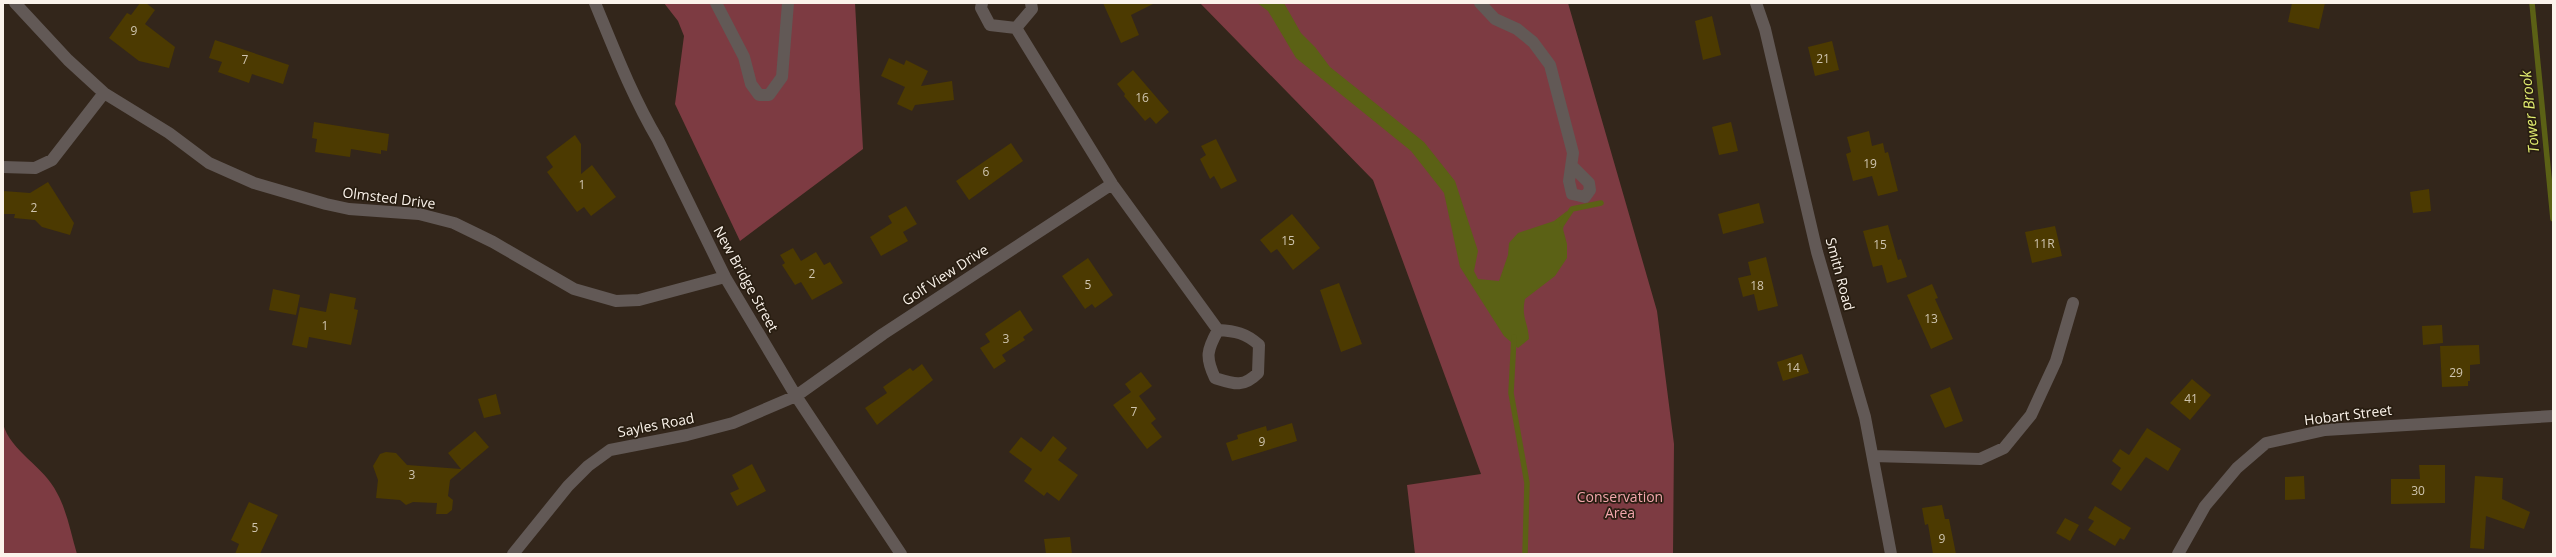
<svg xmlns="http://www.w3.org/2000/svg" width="2556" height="557" viewBox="0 0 2556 557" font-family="'Open Sans',sans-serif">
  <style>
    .green { fill: #7d3b42 }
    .water { fill: #5b6115 }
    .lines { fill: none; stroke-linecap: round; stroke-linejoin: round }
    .stream { stroke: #5b6115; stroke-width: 5.5 }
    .building { fill: #4c3a01 }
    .minor { stroke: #625956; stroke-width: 12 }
    .labels { text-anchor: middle; stroke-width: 3.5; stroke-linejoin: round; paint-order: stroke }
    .number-label { font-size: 12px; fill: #cfc5b0 }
    .street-label { font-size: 14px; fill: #fbf3eb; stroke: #281d11 }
    .park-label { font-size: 14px; fill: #f2a6ac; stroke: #281d11 }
    .water-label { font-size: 15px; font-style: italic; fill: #e2ee70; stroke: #281d11 }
  </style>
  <rect width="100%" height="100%" fill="#33261b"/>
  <!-- green -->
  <path class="green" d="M664,3h191l8,146 -123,92 -65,-137 9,-68 -6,-15z
    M1200,3h368l89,308 17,133 -1,110h-258l-8,-69 74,-11 -108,-294z
    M3,424c8,28 41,42 54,69 10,18 14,41 20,61h-74z"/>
  <!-- water -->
  <path class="water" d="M1257,3h27l17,30 14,14 15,20 94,75 31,39 23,70 -4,20 4,8 21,2 9,-26 1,-12 9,-10 36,-12 13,-10 -4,18 4,15v14l-12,18 -30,23c-4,19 3,22 4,40l-11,9 -14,-12 -44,-69 -16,-74 -33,-42 -115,-93 -28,-47z"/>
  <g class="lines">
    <!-- stream -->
    <path class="stream" d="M2532,3l21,216
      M1562,224l10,-15 29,-6
      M1514,337l-3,56 16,90 -2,71"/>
  </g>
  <!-- building -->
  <path class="building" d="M140,3h6l9,7 -10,14 30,23 -6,21 -30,-7 -30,-23 18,-25 4,2z
    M1103,3h52l-24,12 8,20 -18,8z
    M2292,3h33l-6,26 -31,-7z
    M1712,16l9,39 -18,5 -8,-39z
    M215,40l74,25 -6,19 -31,-10 -3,9 -31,-11 4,-10 -13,-4z
    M1832,41l7,29 -24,6 -7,-29z
    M889,58l15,7 2,-5 22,11 -7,15 31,-5 2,19 -39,5 -3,6 -15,-7 8,-17 -24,-11z
    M1133,70l36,42 -13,12 -6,-7 -5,4 -21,-25 1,-2 -8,-10z
    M314,122l75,12 -2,17 -6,-1v4l-30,-5 -1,8 -35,-5 2,-13 -5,-1z
    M1731,122l7,29 -19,4 -7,-28z
    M1869,131l3,15 11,-3 2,10 3,-1 10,39 -20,5 -6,-20 -19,5 -7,-27 5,-2 -4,-15z
    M575,135l6,9v30l11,-9 24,32 -25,19 -7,-9 -7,5 -30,-40 6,-5 -7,-10z
    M1216,139l21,42 -16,8 -7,-13 -4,3 -10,-20 6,-4 -5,-9z
    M1011,143l12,18 -54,39 -13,-19z
    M48,182l26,41 -4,12 -28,-8 -7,-7 -21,-2 1,-4h-12v-23l27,2z
    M2429,189l2,22 -18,2 -3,-21z
    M1759,203l5,20 -41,11 -5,-20z
    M906,206l11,18 -14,8 5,9 -27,15 -11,-19 22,-14 -4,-7z
    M1292,214l28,34 -27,22 -16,-21 -6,4 -11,-13z
    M1888,225l10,35 3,-1 6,18 -20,6 -5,-18 -9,2 -10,-36z
    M2055,226l7,30 -30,7 -7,-31z
    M793,248l8,13 15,-9 8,13 6,-3 13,21 -31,17 -11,-18 -6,3 -13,-20 3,-2 -5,-8z
    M1766,257l12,49 -20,5 -4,-17 -11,3 -5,-19 13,-3 -3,-13z
    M1088,258l25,37 -18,13 -3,-4 -7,5 -23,-33z
    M1339,283l23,61 -21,8 -21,-62z
    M1932,284l6,14 -3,1 18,40 -22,10 -24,-54z
    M273,289l27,6 -4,20 -27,-5z
    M330,293l26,5 -2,11 4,1 -7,35 -42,-8 -2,11 -15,-3 8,-38 26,5z
    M1020,310l13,20 -10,7 2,3 -23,15 4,6 -12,8 -14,-21 10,-6 -5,-8z
    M2442,325l1,18 -20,2 -1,-19z
    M2479,345l1,19 -10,1v16h-2v5l-26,1 -2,-41z
    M1802,354l7,19 -26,8 -6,-19z
    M922,364l11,16 -56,45 -12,-17 22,-15 -4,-6 27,-19 3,3z
    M1141,372l11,14 -13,10 17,23 -5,4 11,14 -15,12 -34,-44 18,-13 -6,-8z
    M2192,379l19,16 -21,25 -20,-17z
    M1950,387l13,34 -18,7 -15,-33z
    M496,394l5,20 -17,4 -6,-19z
    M1292,423l5,18 -65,20 -6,-18 12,-4 -1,-4 29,-9 1,5z
    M2147,428l34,21 -13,22 -22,-14 -25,34 -10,-7 10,-16 -9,-7 8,-12 9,6z
    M475,431l14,16 -39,33 -2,16 5,4 -1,10 -5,4h-11l1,-11 -24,-1 -7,3 -6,-5 -24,-2 2,-18 -5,-14 7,-12 6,-2 10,1 11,12 54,4 -13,-16z
    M1053,436l14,12 -9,12 20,15 -19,26 -12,-9 -3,4 -20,-15 8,-12 -23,-17 12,-15 20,15z
    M752,464l14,27 -29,15 -7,-13 9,-4 -7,-14z
    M2419,465h26v38l-54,1v-25h29z
    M2304,476l1,23 -20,1v-23z
    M2475,476l28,2 -1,21 28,13 -6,17 -38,-13 -2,33 -14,-1z
    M249,502l29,13 -18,39h-25l4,-10 -8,-4z
    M1942,505l3,14h4l7,35h-23l-5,-30 -3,1 -3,-17z
    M2095,506l36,22 -7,12 -4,-2 -5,8 -27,-16 6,-9 -6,-3z
    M2065,518l14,7 -9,16 -14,-8z
    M1070,537l2,17h-26l-2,-15z"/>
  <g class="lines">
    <!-- minor -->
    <path class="minor" d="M15,3l53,57 36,33 65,40 40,30 45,20 72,21 23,5 70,5 35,9 39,19 81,47 42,12 23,-1 86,-23
      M595,3c19,46 37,93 63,137l67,137 71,119 105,158
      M716,3l28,54 7,27 8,11h10l13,-18 6,-74
      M982,3l-1,5 9,17 26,3
      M1480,3l15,16 22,10 16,13 17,23 23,88 -4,28 3,13 13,3 5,-7 -1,-7 -17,-17
      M1756,3l9,26 52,223 48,165 26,137
      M1016,28l16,-19 -1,-6
      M3,167l32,1 17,-8 52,-67
      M1112,184l106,146c17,1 28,3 41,15l-1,28c-15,15 -24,11 -43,5 -10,-21 -8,-28 3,-48
      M1873,456l107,3 24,-11 27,-33 25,-54 17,-58
      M513,554l55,-68 20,-20 22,-16 77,-15 46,-12 63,-27 87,-62 229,-150 -96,-156
      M2178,554l27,-48 32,-38 29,-25 59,-13 228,-14"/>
  </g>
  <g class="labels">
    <!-- number labels -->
    <g class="number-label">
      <text x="134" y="35">9</text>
      <text x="1823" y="63">21</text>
      <text x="245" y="64">7</text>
      <text x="1142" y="102">16</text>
      <text x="1870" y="168">19</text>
      <text x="986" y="176">6</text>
      <text x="582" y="189">1</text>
      <text x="34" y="212">2</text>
      <text x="1288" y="245">15</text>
      <text x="2044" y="248">11R</text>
      <text x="1880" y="249">15</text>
      <text x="812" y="278">2</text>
      <text x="1088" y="289">5</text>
      <text x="1757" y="290">18</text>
      <text x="1931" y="323">13</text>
      <text x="325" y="330">1</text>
      <text x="1006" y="343">3</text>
      <text x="1793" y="372">14</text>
      <text x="2456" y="377">29</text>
      <text x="2191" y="403">41</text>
      <text x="1134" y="416">7</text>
      <text x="1262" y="446">9</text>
      <text x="412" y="479">3</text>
      <text x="2418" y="495">30</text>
      <text x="255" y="532">5</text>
      <text x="1942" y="543">9</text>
    </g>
    <!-- street labels -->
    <g class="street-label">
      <text transform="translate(389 198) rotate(7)" y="5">Olmsted Drive</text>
      <text transform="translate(1840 274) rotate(75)" y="5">Smith Road</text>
      <text transform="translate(945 275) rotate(-33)" y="5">Golf View Drive</text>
      <text transform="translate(746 279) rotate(61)" y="5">New Bridge Street</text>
      <text transform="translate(2348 415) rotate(-7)" y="5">Hobart Street</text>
      <text transform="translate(656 425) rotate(-11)" y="5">Sayles Road</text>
    </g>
    <!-- park labels -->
    <g class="park-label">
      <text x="1620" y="502">Conservation<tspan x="1620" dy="16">Area</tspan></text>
    </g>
    <!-- water labels -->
    <g class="water-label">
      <text transform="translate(2530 112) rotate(-96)" y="5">Tower Brook</text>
    </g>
  </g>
  <!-- border -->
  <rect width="2556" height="557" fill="none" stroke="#fbf3eb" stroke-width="8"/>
</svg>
